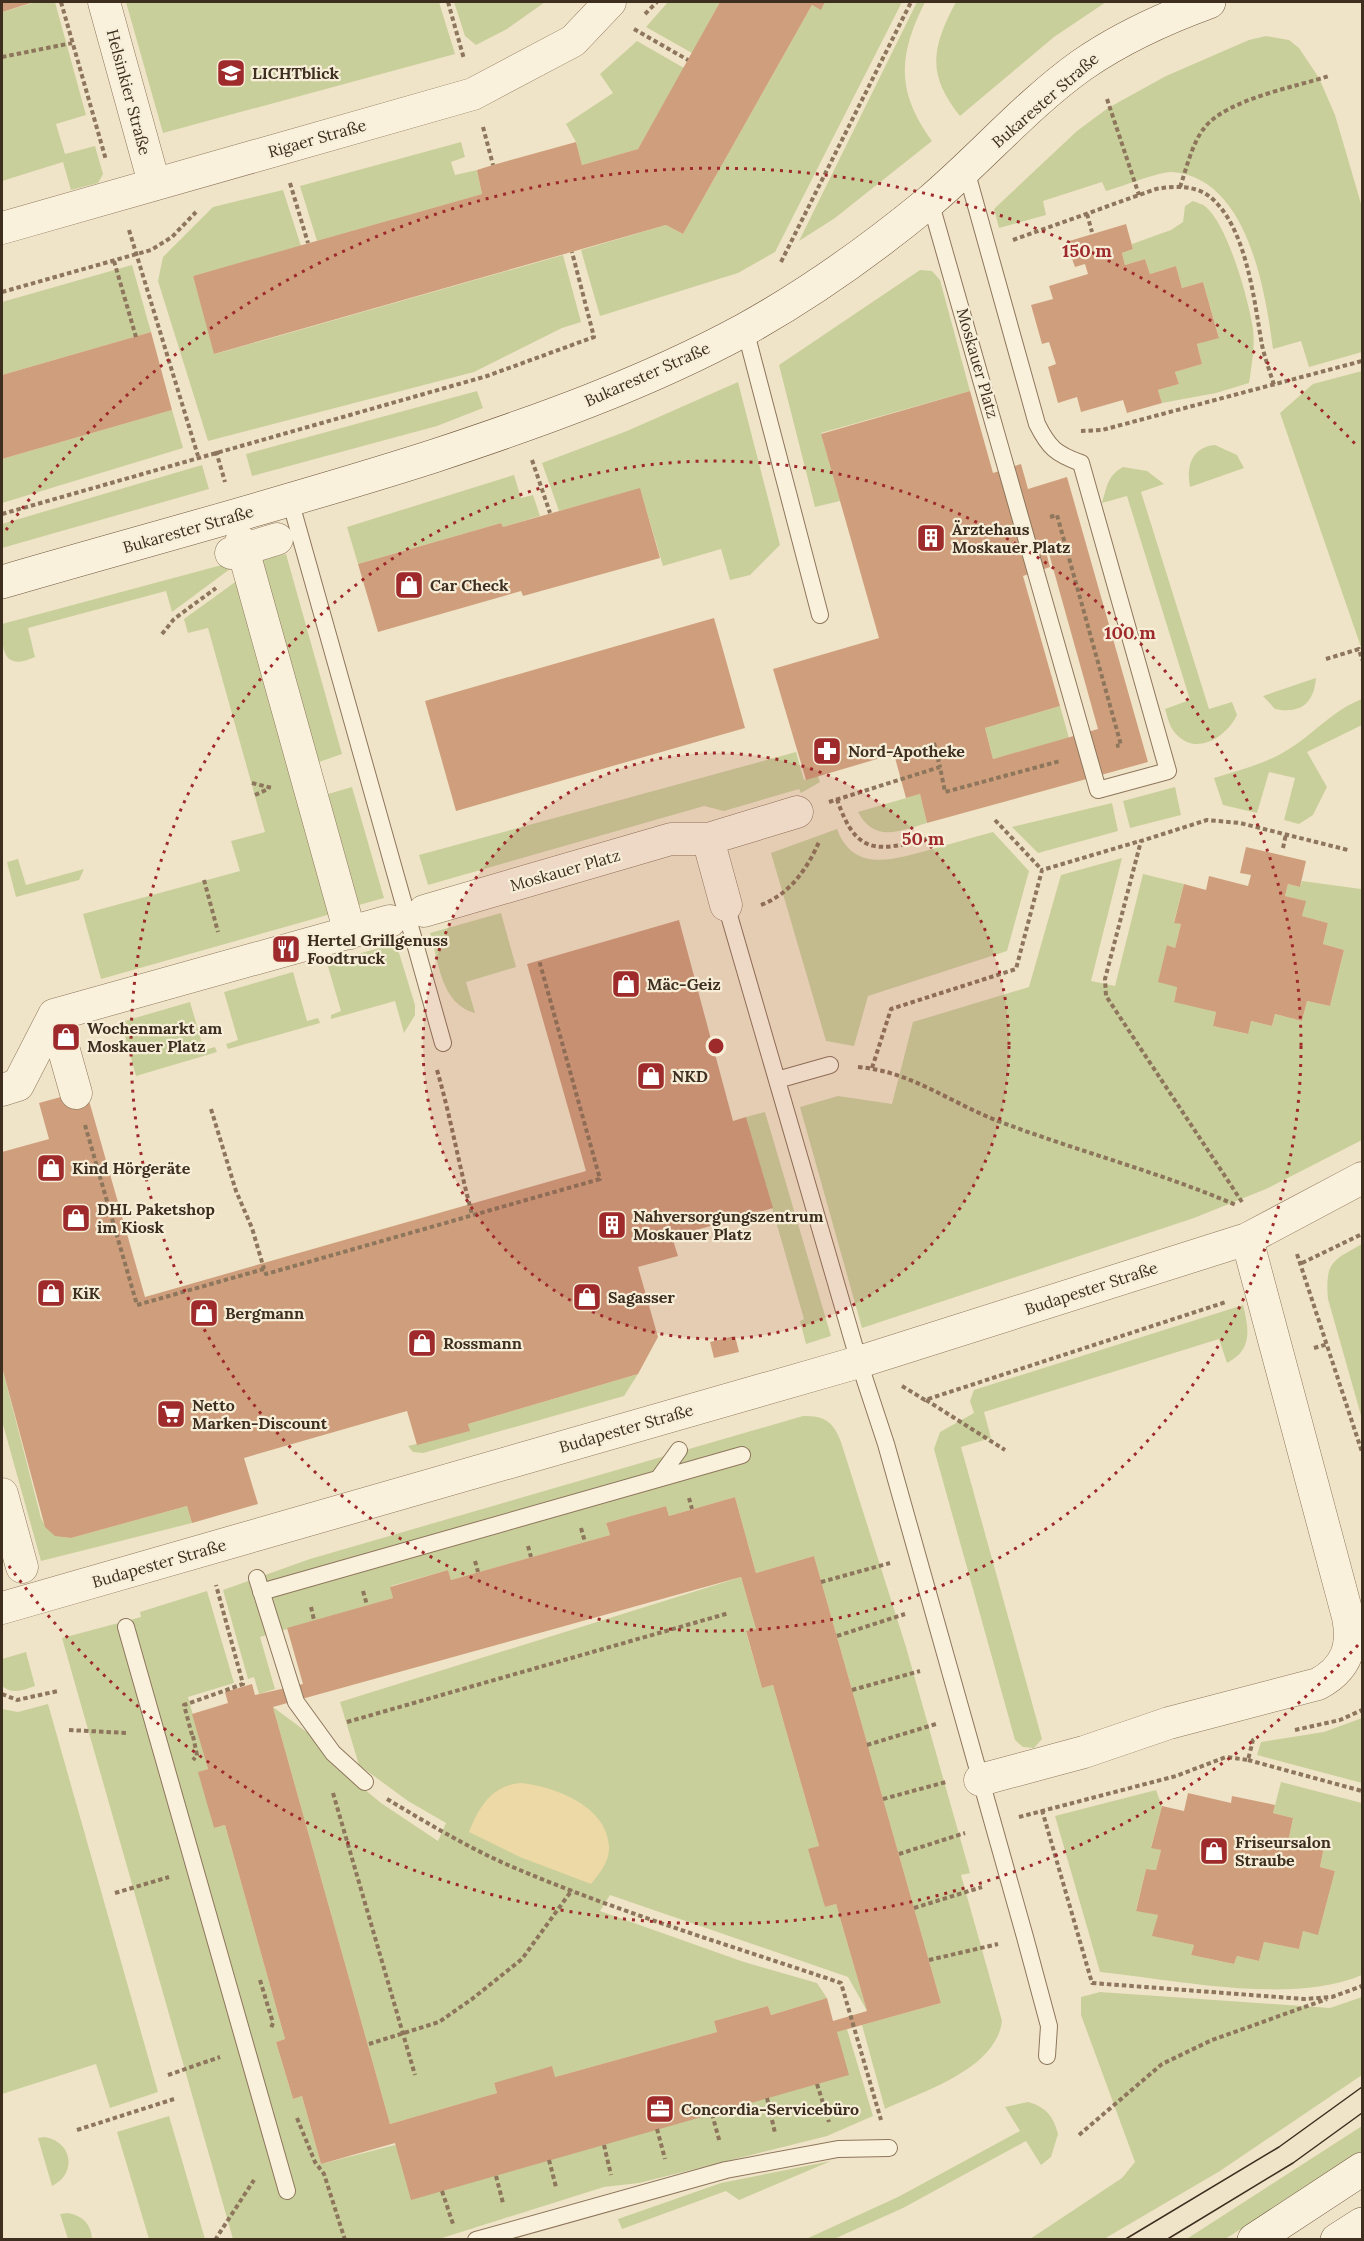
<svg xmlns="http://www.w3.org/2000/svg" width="1364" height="2241" viewBox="0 0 1364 2241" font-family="Lora,serif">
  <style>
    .green { fill: #c9cf9b }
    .sand { fill: #ecd9a5 }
    .building { fill: #cf9f7d; fill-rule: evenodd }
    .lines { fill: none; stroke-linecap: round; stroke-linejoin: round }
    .lane-casing { stroke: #8d765c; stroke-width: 18 }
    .street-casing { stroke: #8d765c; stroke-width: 33 }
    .secondary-casing { stroke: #6f573f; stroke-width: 34 }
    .path { stroke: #8d765c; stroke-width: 4; stroke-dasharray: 4.5 3; stroke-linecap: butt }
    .lane { stroke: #faf1dc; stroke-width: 16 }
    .street { stroke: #faf1dc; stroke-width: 32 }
    .secondary { stroke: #faf1dc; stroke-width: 33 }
    .tram { stroke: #3d2e20; stroke-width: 1.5 }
    .ring { fill: none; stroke: #9e2a2b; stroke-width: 3; stroke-dasharray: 3 6 }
    .labels { text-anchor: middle; stroke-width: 4.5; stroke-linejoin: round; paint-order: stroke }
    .poi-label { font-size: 16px; font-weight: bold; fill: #3d2e20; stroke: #f7eed8; text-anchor: start }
    .street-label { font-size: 16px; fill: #3d2e20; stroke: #f7eed8 }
    .centre { fill: #9e2a2b; stroke: #f7eed8; stroke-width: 3 }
    .ring-label { font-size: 18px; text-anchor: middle; font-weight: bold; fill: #9e2a2b; stroke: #f7eed8; stroke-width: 4.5; stroke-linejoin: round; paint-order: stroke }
  </style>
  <rect width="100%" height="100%" fill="#f0e4c8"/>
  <!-- green -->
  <path class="green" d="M36,2h19l31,113 -30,9 9,30 30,-8 8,28 -5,9 -27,7 -8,-28 -61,19v-169z
    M126,2h313l16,52 -292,79z
    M454,2h91l-38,27 -31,16 -11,-9z
    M668,2h52l-28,51 -46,-26z
    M825,2h77l-127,250 -37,21 -138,43 -19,-66 85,-25 17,9 129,-229 9,4z
    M917,2h8c-27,54 -29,89 7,139l-97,77 -36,23z
    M956,2h150l-52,35 -94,79c-34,-42 -28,-69 -4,-114z
    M1266,36l23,4 10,8 20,30 16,37 27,92v145l-53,15 -8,-26 -28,8c-8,-59 -25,-171 -101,-177 -12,-1 -51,15 -66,19l-4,-9 -59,19 3,14 -47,13 -5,-19 83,-78 31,-23 58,-32 83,-36z
    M637,41l47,27 -46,81 -56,16 -6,-23 -10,-18 47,-31 -13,-19z
    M461,142l4,15 -14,5 4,13 22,-5 5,24 -165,47 -17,-55z
    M283,190l18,56 -108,30 22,78 348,-99 18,67 -19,6 -88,44 -266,69 -50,-160 5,-24 50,-50z
    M1193,201c4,2 10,3 13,6 21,18 41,87 46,116 4,20 0,40 -3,60l-33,10 -54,10 -4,-13 21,-6 -4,-12 27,-8 -5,-20 22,-7 -16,-55 -21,6 -6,-22 -26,8 -5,-15 -20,6 -3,-12 11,-4 -1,-5 39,-14 12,-8 2,-16z
    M132,265l19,67 -149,43v-73z
    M920,270l12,1 8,9 30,111 -149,42 19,68 -25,6 -36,-142z
    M1362,371v279l-82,-237 33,-29z
    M738,382l42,163 -30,30 -20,5 -9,-31 -58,17 -23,-77 -81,22 -17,-48 85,-32z
    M477,391l6,17 -46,18 -185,50 -6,-22z
    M172,410l11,38 -181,55v-44z
    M1215,445l22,10 7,13 -54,19c-4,-21 2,-40 25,-42z
    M202,465l7,24 -207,59v-24z
    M1123,467l24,4 17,13 -23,8 68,217 23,-7 5,13c-10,21 -40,42 -61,19 -7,-7 -8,-16 -11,-25l25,-9 -63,-204 -25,7c5,-16 5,-27 21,-36z
    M514,475l7,23 12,-3 7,21 -37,11 -2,-4 -143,41 -11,-37z
    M286,554l56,200 -23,8 -29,-99 -36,-101z
    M233,562l1,4 -62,46 -6,-21 -138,37 7,29c-33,15 -33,-9 -33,-33z
    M238,580l93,334 -230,65 -18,-65 157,-43 -9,-30 34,-9 -57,-204 -20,5 -4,-14z
    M1316,678c-2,26 -16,36 -41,31l-12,-13z
    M1362,699v26l-55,27 20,35 -14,28 -14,9 -15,-4 11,-42 -26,-6 -12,41 -34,-8 -9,-27c25,-8 52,-14 75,-29 26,-16 44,-39 73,-50z
    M1060,706l9,32 -76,21 -8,-31z
    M796,752l8,28 14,-4 2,6 -19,11 -2,-4 -75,22 -20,-5 -276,79 -9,-30z
    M352,787l32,111 -25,7 -31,-111z
    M1175,787l6,28 -51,13 -7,-27z
    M920,794l7,29c-27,8 -53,20 -69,-11z
    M1112,803l6,28 -80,22 -26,-26z
    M837,829c17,45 57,30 92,21 21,-6 42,-12 64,-18l36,39 -22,80 -139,45 -14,50 -28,-5 -55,-188z
    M1122,858l-31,123 24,5 28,-112 41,10 -10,38 7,2 -6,24 -8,-3 10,42 -3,14 42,11 -3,14 34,8 4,-13 21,5 3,-12 27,7 5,-20 23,5 14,-56 -21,-6 5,-21 -26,-7 3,-15 -20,-5 3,-12 12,3 2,-6 59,8 1,251 -96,49 -72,29 -332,110 -62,-221 38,-11 54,8 21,-82 116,-35 32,-112z
    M18,859l8,26 58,-16 -5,11 -63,17 -9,-35z
    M501,913l15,54 -50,15 9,31c-34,-9 -36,-50 -45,-80z
    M396,943l19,62v10l-11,18 -9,-32 -64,18v-4l10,-4 -14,-48z
    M293,972l14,49 11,-3 2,5 -92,26 -2,-5 12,-4 -14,-48z
    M190,1002l14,48 11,-3 2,5 -81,24 -15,-54z
    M765,1112l66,224 -25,8 -6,-23 4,-2 -58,-202z
    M1362,1244v175l-34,-120c-3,-37 4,-38 34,-55z
    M1243,1305c6,24 10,45 -16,58l-8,-24 -235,73 7,26 -30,9 81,292 -8,9 -11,-1 -8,-7 -81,-291 6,-17 34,-19 -4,-12 4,-11z
    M2,1367l39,151c6,13 15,19 30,20l116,-32 5,17 -151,38 -39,-140z
    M638,1374l-14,22 -201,57 -10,-1 -5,-6 61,-15 -1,-7z
    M803,1416c22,0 30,5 38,26l65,205 64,226 -9,2 41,146c-6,48 -78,70 -117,88l-23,-84 79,-22 -127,-447 -58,17 -21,-76 -66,19 -3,-10 -60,17 4,12 -159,45 -3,-10 -57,16 2,12 -133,39 15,52 -16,5 -5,-17 -6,2 -25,-89 87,-31z
    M741,1577l15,52 -10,3 16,56 11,-3 46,161 6,61 11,-3 31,107 -19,-34 -238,-82 -10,16 144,51 73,21 10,15 -56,17 -3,-9 -54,15 3,11 -162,45 -61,6 3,10 -107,31 -117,-417 35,26 30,34 43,36 57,38 8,-18 -38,-22 -49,-36 -19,-63z
    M207,1591l27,92 -46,14 20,72 -9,3 15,56 11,-3 60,214 -9,3 17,57 9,-3 19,68 526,-135 26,87 -46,20 -188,47 -35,4 -165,52h-206l-171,-601 79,-21 -1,-5z
    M26,1652l9,34c-12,4 -22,9 -33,0v-27z
    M48,1704l110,388 -48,16 -14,-44 -94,30v-385l16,3z
    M1362,1718v65l-105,-28 4,-13 63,-10z
    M1281,1782l81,21v172c-71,30 -185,5 -262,-3l-45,-156 101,-26 6,16 -11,41 10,3 -5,20 -10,-1 -10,41 22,5 -5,21 41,9 -3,10 43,9 3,-8 22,5 5,-19 35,7 4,-18 15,3 17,-63 -15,-4 4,-20 -35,-9 4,-20 -20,-5z
    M1100,1992l230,16 32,-11v78l-142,96 -116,68h-74l92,-61 13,-16 -54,-147v-18z
    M1028,2102c18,5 26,15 30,32l-7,23 -10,8 -15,-24 -123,67 -69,31h-28l92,-42 122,-66 -15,-24z
    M169,2116l36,123h-56l-32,-107z
    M1362,2126v27l-137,86 -40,1z
    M45,2137c28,5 32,37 7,49l-14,-48z
    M831,2161l-92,39 -13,-9 -104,38 -4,-10 103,-36z
    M68,2213c15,3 23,11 24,26h-24l-8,-25z"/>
  <!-- sand -->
  <path class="sand" d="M520,1783c34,3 87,23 89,63 1,15 -9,27 -18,38l-71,-27 -51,-25c10,-25 22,-46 51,-49z"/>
  <!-- building -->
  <path class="building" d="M2,2h32l-32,10z
    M720,2h105l-4,8 -9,-5 -129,229 -17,-9 -452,129 -21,-78 289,-82 -5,-24 16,-5 83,-23 6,23 56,-16z
    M1126,224l7,25 -11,4 3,12 20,-6 5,15 26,-8 6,22 21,-6 16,56 -22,6 5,20 -27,8 4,12 -21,6 4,13 -35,10 -4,-13 -42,12 -4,-15 -19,6 -10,-36 8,-3 -7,-22 -7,2 -11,-39 22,-6 -4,-13 39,-12 -3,-10 -10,3 -9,-25z
    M151,332l21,78 -170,49v-84z
    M970,391l23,82 28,-9 7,25 39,-12 81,285 -221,61 -7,-29 -14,4 -12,-44 -88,26 -33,-111 106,-31 -58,-204zM1046,543l52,186 -105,30 -8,-31 75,-22 -37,-130 27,-9 -6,-23z
    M640,488l20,70 -137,38 -2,-5 -143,41 -20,-68 143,-41 2,4z
    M714,618l31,110 -289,83 -31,-110z
    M1246,847l60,14 -6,26 -12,-3 -3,12 21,5 -4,15 26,7 -5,21 21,6 -14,56 -23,-5 -5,20 -27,-7 -3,12 -21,-5 -3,13 -35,-8 3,-14 -42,-10 3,-15 -19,-5 9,-37 8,3 6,-24 -7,-1 10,-39 22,6 3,-14 39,10 3,-11 -11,-2z
    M679,920l54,201 13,-4 27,91 -101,29 6,19 -40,11 20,70 -20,37 -170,50 2,7 -53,14 -10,-34 -163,47 14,46 -66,19 -5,-17 -116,32 -16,-2 -10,-9 -43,-160v-215l47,-13 -10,-36 47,-13 59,207 441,-126 -59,-207z
    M735,1336l4,16 -25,6 -4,-16z
    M735,1497l21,76 58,-17 127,447 -104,29 12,43 -438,125 -16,-57 -74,21 -19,-68 -9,3 -17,-57 9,-3 -60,-214 -11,3 -16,-56 10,-3 -16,-55 36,-11 -3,-11 27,-8 3,11 48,-11 -16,-56 106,-30 -3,-11 58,-17 3,10 159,-45 -4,-12 60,-17 3,10zM741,1577l15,52 -10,2 16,57 11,-3 46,161 -11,3 17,58 11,-3 31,107 -34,10 -6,-23 -56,17 -3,-9 -54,15 3,11 -162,45 -3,-11 -58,17 3,10 -107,31 -117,-417z
    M1188,1793l43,10 1,-7 43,9 -2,8 20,5 -4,20 35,9 -4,20 15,4 -17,64 -15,-4 -4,18 -35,-7 -5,19 -22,-5 -3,8 -43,-9 3,-10 -42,-9 6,-21 -22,-4 10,-42 10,1 5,-20 -10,-2 11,-42 22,5z"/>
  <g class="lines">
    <!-- lane casing -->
    <g class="lane-casing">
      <path id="lane" d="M930,201l168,589 70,-19 -87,-308c-25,-9 -32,-15 -44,-39l-71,-254
        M745,329l75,286
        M290,500l153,543
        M726,905l133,457 27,82 139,493 24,89 -2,30
        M777,1080l53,-15
        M658,1479l21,-29
        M257,1578l39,124 37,51 32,29
        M261,1592l481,-137
        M126,1627l161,564
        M476,2240l250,-70 112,-21 51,-1"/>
    </g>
    <!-- street casing -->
    <g class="street-casing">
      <path id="street" d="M104,2l50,181
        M2,228l471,-134 100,-53 37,-39
        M241,542l109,391
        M231,553l46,-14
        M708,839l89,-27
        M424,911l247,-72h37l18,66
        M54,1015l22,78
        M2,1090l16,-5 36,-70 336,-94
        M2,1494l20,73
        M2,1608l857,-246 388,-123 115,-61
        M980,1780l104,-28 85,-29 149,-39c28,-15 36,-37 30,-67l-101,-378"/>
    </g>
    <!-- secondary casing -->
    <g class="secondary-casing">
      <path id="secondary" d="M2,582c144,-42 289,-80 432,-126 106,-35 212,-73 310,-126 65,-36 128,-81 185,-128 52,-44 97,-97 153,-137 39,-27 83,-47 127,-63
        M1254,2240l108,-71
        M1337,2240l25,-16"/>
    </g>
    <!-- path -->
    <path class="path" d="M61,2l45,158
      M448,2l16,57
      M645,14l12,-12
      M634,29l54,31
      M2,57l70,-14
      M1107,99l32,96
      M483,127l10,38
      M290,183l18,60
      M1180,187c7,-20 12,-44 25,-60 23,-28 90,-40 124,-51
      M1087,214l5,18
      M129,230l69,226
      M1013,240l143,-51c18,-3 38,-4 53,7 38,30 45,105 53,149 3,14 8,27 12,40
      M114,261l22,76
      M781,262l130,-260
      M2,292l149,-42 21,-13 24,-25
      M1081,431l21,-1 260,-69
      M216,451l9,31
      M532,460l18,53
      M2,514l485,-138 107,-39 -22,-85
      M1050,517l7,-2 64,230 -5,1
      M162,634l12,-15 42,-31
      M1326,659l33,-10 3,11
      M934,743l6,24
      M252,783l20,5
      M255,795l13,-6
      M837,799c19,57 40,53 93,39
      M829,802l111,-35 5,25 115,-31
      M995,820l47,50
      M1283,848l3,-14
      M204,880l14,52
      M761,905c29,-11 46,-36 58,-63
      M858,1067c52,4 93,36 140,54 79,30 161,51 238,84
      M872,1068l19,-59 125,-40 26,-99 98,-29
      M437,1070c14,48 22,96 35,144
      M211,1109l25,82 16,37 12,41
      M85,1125l52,180 127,-36 2,5 334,-95 -61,-219
      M1242,1202l-136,-206 -1,-17 36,-138 66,-21 33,3 108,27
      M1297,1254l65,198
      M1302,1263l60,-29
      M1314,1348l14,-4
      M902,1386l23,14 301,-98
      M926,1400l79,50
      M689,1498l3,11
      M581,1528l4,14
      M528,1546l3,11
      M475,1561l3,11
      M821,1582l69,-19
      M363,1591l4,14
      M311,1607l3,13
      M837,1636l68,-22
      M852,1690l68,-19
      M2,1694l15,6 41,-9
      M347,1722l382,-109
      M69,1730l59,3
      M1295,1730l45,-10 22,-10
      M192,1735l-8,-30 59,-21 -27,-99
      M193,1736l4,19 -4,5
      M867,1745l69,-21
      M1248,1760l114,31
      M333,1793l82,282
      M387,1799c42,25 83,50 128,69 106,45 217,78 326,115l40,137
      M883,1799l63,-17
      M1042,1810l50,173 212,16 28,-2 30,-11
      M1019,1817l157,-41 50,-19 22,3 5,-20 2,-1
      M899,1854l66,-21
      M115,1893l54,-16
      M914,1908l68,-21
      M929,1960l69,-16
      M260,1980l13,43 -2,5
      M369,2044l70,-22 33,-23 50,-40 50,-69
      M168,2075l52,-18
      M817,2084l12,38
      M767,2098l8,35
      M712,2114l8,29
      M297,2118l18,44 9,12 21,66
      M657,2129l8,30
      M77,2130l97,-31
      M1079,2135l83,-71 50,-24 115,-41
      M604,2145l7,30
      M549,2160l7,27
      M496,2176l7,27
      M442,2191l11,33
      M215,2240l39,-60"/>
    <!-- lane -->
    <use href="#lane" class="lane"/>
    <!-- street -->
    <use href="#street" class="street"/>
    <!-- secondary -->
    <use href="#secondary" class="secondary"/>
    <!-- tram -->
    <path class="tram" d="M1124,2240l155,-93 83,-60
      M1166,2240l127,-77 69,-50"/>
  </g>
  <!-- distance rings -->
  <circle cx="716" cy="1046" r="293" fill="#9e2a2b" fill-opacity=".12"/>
  <g class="ring">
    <circle cx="716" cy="1046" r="293"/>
    <circle cx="716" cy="1046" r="585"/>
    <path d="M1358 1645A878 878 0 0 1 6 1562M6 530A878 878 0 0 1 1358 447"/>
  </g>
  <!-- icons -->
  <defs>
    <g id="school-square" transform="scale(1.5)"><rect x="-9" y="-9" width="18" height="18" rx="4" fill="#9e2a2b" stroke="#f7eed8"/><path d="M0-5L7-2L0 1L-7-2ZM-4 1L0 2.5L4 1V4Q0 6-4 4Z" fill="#fff"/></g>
    <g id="building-square" transform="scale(1.5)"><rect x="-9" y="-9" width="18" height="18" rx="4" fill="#9e2a2b" stroke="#f7eed8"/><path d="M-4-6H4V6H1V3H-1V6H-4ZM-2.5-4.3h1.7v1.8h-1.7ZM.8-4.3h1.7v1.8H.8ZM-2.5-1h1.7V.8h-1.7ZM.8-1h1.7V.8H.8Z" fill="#fff"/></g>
    <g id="shop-square" transform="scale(1.5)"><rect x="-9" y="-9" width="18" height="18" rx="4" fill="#9e2a2b" stroke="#f7eed8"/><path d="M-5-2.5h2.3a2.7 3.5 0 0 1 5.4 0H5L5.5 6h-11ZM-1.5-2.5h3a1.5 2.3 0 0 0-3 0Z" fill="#fff"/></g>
    <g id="pharmacy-square" transform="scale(1.5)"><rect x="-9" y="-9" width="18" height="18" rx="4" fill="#9e2a2b" stroke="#f7eed8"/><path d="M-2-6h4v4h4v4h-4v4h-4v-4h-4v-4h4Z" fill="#fff"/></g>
    <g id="restaurant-square" transform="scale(1.5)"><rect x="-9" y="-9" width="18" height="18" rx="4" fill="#9e2a2b" stroke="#f7eed8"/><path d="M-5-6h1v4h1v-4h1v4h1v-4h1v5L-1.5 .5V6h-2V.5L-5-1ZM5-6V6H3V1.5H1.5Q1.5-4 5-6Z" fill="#fff"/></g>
    <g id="supermarket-square" transform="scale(1.5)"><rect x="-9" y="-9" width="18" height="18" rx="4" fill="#9e2a2b" stroke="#f7eed8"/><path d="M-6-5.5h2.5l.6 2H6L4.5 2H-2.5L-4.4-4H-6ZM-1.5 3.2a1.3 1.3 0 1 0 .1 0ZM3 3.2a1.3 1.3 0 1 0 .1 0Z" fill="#fff"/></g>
    <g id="office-square" transform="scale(1.5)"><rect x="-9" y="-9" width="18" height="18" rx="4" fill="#9e2a2b" stroke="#f7eed8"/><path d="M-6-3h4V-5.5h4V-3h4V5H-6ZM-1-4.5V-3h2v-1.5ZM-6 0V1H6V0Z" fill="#fff"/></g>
  </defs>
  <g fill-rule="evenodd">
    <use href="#school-square" x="231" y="73"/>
    <use href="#building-square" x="931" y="538"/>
    <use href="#shop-square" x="409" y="585"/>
    <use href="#pharmacy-square" x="827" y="751"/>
    <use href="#restaurant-square" x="286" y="949"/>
    <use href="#shop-square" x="626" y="984"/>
    <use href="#shop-square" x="66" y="1037"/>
    <use href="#shop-square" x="651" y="1076"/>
    <use href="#shop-square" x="51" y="1168"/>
    <use href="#shop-square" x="76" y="1218"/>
    <use href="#building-square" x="612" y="1225"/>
    <use href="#shop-square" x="51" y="1293"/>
    <use href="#shop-square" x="587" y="1297"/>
    <use href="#shop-square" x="204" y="1313"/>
    <use href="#shop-square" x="422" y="1343"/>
    <use href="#supermarket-square" x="171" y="1414"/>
    <use href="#shop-square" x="1214" y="1851"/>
    <use href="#office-square" x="660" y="2109"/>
  </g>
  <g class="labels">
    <!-- poi labels -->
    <g class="poi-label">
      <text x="252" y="79">LICHTblick</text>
      <text x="952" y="535">Ärztehaus<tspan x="952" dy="18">Moskauer Platz</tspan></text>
      <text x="430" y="591">Car Check</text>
      <text x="848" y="757">Nord-Apotheke</text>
      <text x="307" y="946">Hertel Grillgenuss<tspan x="307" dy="18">Foodtruck</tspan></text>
      <text x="647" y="990">Mäc-Geiz</text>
      <text x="87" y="1034">Wochenmarkt am<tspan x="87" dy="18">Moskauer Platz</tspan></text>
      <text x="672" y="1082">NKD</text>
      <text x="72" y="1174">Kind Hörgeräte</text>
      <text x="97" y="1215">DHL Paketshop<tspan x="97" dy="18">im Kiosk</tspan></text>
      <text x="633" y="1222">Nahversorgungszentrum<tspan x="633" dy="18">Moskauer Platz</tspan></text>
      <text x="72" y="1299">KiK</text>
      <text x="608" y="1303">Sagasser</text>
      <text x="225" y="1319">Bergmann</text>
      <text x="443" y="1349">Rossmann</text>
      <text x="192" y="1411">Netto<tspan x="192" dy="18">Marken-Discount</tspan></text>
      <text x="1235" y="1848">Friseursalon<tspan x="1235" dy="18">Straube</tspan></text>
      <text x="681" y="2115">Concordia-Servicebüro</text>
    </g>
    <!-- street labels -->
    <g class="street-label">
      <text transform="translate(129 92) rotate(75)" y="6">Helsinkier Straße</text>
      <text transform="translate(1045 100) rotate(-41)" y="6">Bukarester Straße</text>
      <text transform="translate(317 138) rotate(-16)" y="6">Rigaer Straße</text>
      <text transform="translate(978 363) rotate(74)" y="6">Moskauer Platz</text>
      <text transform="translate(647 374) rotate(-24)" y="6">Bukarester Straße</text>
      <text transform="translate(188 529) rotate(-16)" y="6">Bukarester Straße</text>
      <text transform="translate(565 870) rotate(-16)" y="6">Moskauer Platz</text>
      <text transform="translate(1091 1288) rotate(-18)" y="6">Budapester Straße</text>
      <text transform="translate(626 1428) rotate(-16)" y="6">Budapester Straße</text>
      <text transform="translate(159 1563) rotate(-16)" y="6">Budapester Straße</text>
    </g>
  </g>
  <circle cx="716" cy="1046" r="9" class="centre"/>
  <g class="ring-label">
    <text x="1087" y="257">150 m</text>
    <text x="1130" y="639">100 m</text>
    <text x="923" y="845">50 m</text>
  </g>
  <!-- border -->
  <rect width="1364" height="2241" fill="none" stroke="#3d2e20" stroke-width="6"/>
</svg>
